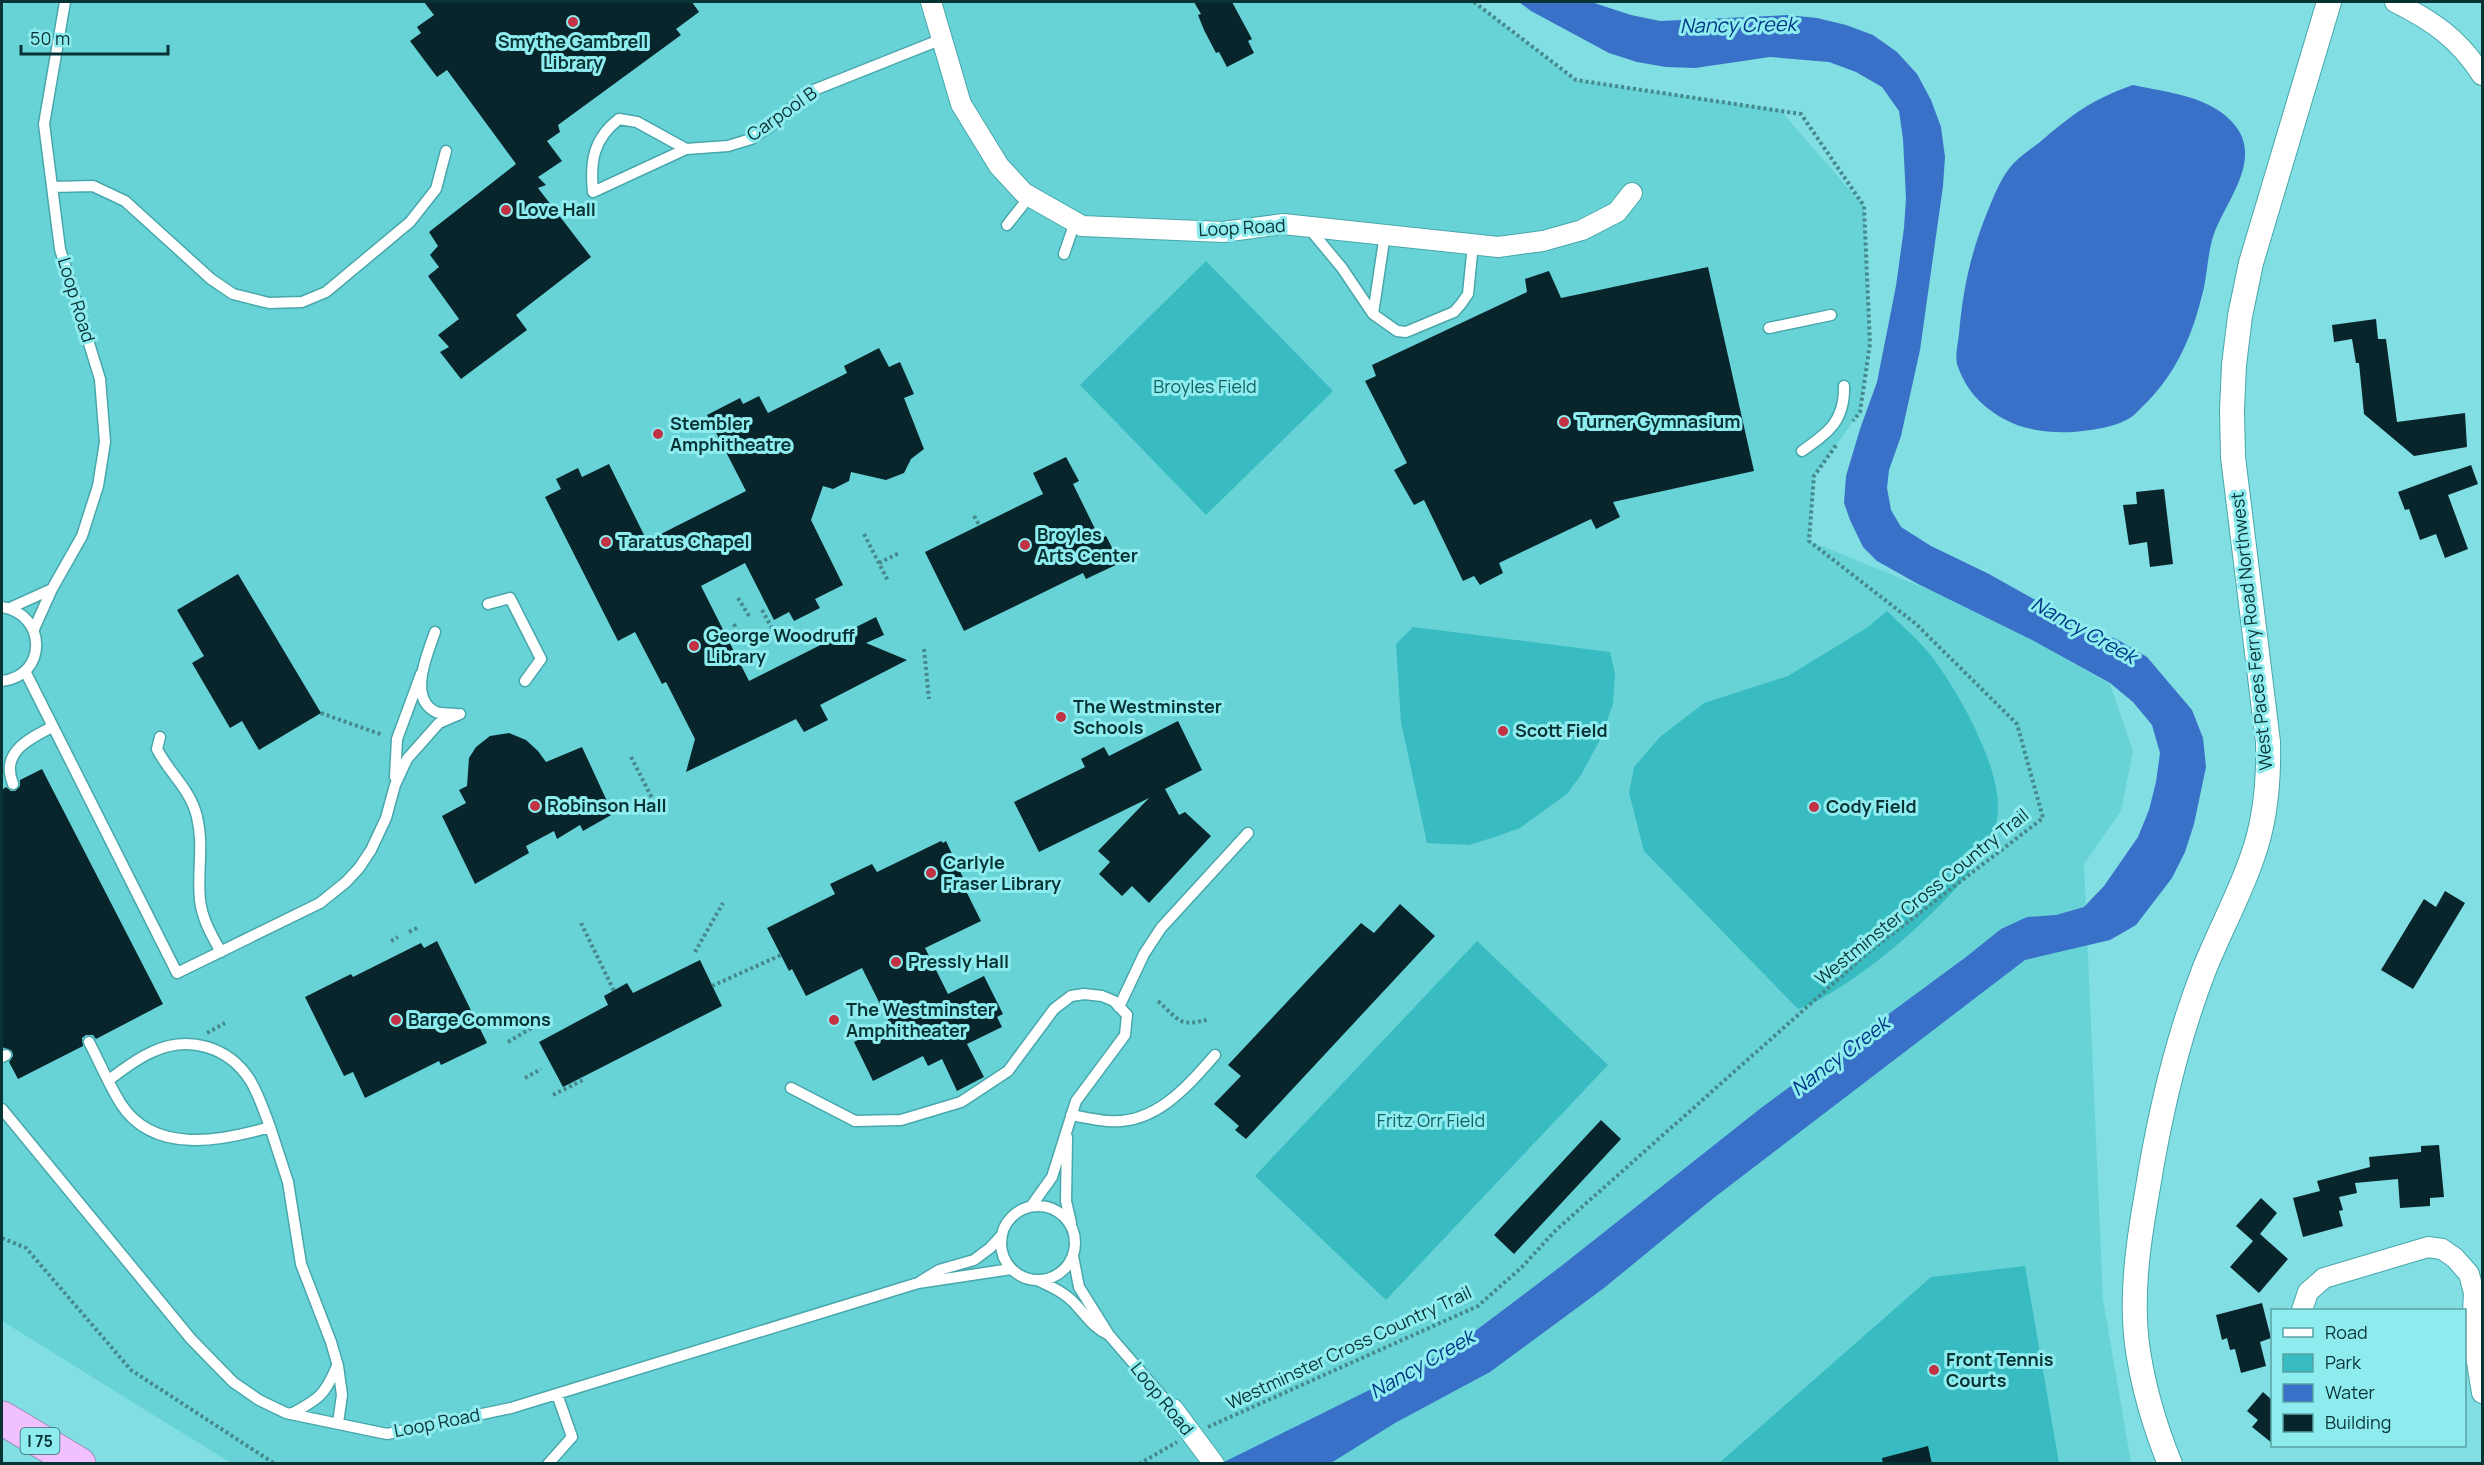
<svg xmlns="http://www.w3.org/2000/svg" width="2484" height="1465" viewBox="0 0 2484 1465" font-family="Manrope,sans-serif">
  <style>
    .built { fill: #68d3d7 }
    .green { fill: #39bcc1 }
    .water { fill: #3871c7 }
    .building { fill: #09252c }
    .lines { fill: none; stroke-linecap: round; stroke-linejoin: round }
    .service-casing { stroke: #48a7ab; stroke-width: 13 }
    .minor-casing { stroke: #48a7ab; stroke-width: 22 }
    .tertiary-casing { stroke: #48a7ab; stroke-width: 26 }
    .motorway-casing { stroke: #9f8fb7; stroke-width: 35 }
    .path { stroke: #45898c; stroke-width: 4; stroke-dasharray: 3 3; stroke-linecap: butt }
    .service { stroke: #fff; stroke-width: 10 }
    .minor { stroke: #fff; stroke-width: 20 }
    .tertiary { stroke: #fff; stroke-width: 24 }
    .motorway { stroke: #f1c0fe; stroke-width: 33 }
    .poi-dot { fill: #c23244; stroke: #8eecef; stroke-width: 2 }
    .labels { text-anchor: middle; stroke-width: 6; stroke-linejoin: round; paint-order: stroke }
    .shield { fill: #8eecef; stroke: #306a6c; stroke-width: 1.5 }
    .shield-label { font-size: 16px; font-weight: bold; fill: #083334 }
    .poi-label { font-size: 18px; font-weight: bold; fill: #083334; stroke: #8eecef; text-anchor: start }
    .street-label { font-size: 18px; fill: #083334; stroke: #8eecef }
    .park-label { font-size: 18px; fill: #126163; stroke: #8eecef }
    .water-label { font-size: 20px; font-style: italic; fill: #003886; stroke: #8eecef }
  </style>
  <rect width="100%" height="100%" fill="#81dee2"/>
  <!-- built -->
  <path class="built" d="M2,2h1472l102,78 204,30 84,96 6,138 -10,68 -46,64 -5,65 123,50 100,49 78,44 23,67 -12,60 -37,53 19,435 28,164h-1900l-229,-142z"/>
  <!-- green -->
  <path class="green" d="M1206,261l127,130 -127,124 -126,-130z
    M1887,611c15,15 32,29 45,46 26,34 77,122 64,166 -14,42 -48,76 -79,104 -28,27 -84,70 -119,82l-154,-158 -15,-58 5,-26 26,-30 44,-34 84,-27 80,-49z
    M1413,627l197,25 5,22 -2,30 -13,36 -19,35 -14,19 -47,34 -25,9 -26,8 -42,-2 -26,-121 -5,-78z
    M1477,941l131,124 -222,235 -131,-124z
    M2025,1266l34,197 -341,1 213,-187z"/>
  <!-- water -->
  <path class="water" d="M1519,2h72l40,13 29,6 128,-6 29,3 29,7 27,10 24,17 20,22 14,26 10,27 4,30 -2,29 -23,164 -19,86 -12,34 -2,18 4,22 10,17 30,19 58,28 82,46 47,20 29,17 45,53 11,28 3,29 -12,57 -9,28 -13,26 -36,47 -26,15 -85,20 -310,237 -111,91 -114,84 -95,51 -64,40 -111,1 230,-114 110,-83 201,-159 205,-151 35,-28 26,-12 29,-2 28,-8 20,-21 34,-49 11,-27 7,-28 4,-29 -8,-28 -19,-23 -23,-19 -78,-43 -114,-56 -41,-23 -14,-14 -13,-27 -6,-17 2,-27 14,-47 17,-47 19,-96 8,-58 2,-30 -3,-59 -4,-28 -17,-24 -26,-15 -27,-10 -59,-5 -75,11 -29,-1 -29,-5 -28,-9 -78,-42z
    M2133,85c36,8 81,11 104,43 25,36 -15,77 -25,112 -5,19 -5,40 -11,59 -10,41 -28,79 -59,108 -5,5 -10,11 -16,13 -13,7 -29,9 -43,11 -25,3 -56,1 -79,-12 -22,-12 -39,-30 -47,-55 -2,-9 1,-21 2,-30 4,-46 12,-83 30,-126 6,-15 13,-32 24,-44 7,-8 18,-15 27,-22 34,-29 51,-42 93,-57z"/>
  <!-- building -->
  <path class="building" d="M424,2h268l7,10 -23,17 5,6 -123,90 2,7 -13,9 15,20 -24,16 8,8 -8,3 53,69 -75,58 11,15 -66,49 -21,-27 9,-5 -11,-12 21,-16 -31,-43 11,-9 -9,-12 8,-9 -9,-14 87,-68 -69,-94 -10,7 -27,-36 11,-8 -4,-6 17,-12z
    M1194,2h38l20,37 -4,2 6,12 -27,14 -8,-15 -3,1 -12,-23 -6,-15 3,-1z
    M1708,267l46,204 -141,31 7,15 -24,12 -5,-10 -92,44 4,10 -23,12 -6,-9 -11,5 -39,-81 -10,5 -20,-35 13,-7 -42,-82 11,-5 -4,-11 155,-73 -2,-13 24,-8 12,27z
    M2376,319l2,20h8l11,83 68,-9 2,34 -53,9 -50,-42 -5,-51h-3l-4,-24 -18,3 -2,-17z
    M879,348l10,19 11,-5 14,32 -10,4 20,51 -13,10 -7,14 -18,7 -35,-8 -2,9 -16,8 -10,-3 -12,34 32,65 -28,14 5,9 -26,13 -5,-9 -15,8 -29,-57 -44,23 48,95 127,-64 8,18 -18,8 41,17 -87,45 8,15 -24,12 -8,-13 -110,53 9,-33 -29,-57 -4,2 -27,-52 -17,9 -73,-144 16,-8 -5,-10 22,-11 4,9 27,-13 38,77 99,-50 -39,-76 33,-17 3,6 16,-8 9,17 79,-40 -3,-7z
    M1066,457l13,24 -6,3 27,55 6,-3 14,27 -34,16 -3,-6 -119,58 -39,-79 118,-58 -10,-21z
    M2471,465l7,19 -30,11 20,54 -23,9 -9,-24 -16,6 -11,-31 -4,1 -7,-18z
    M2164,489l9,75 -23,3 -3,-25 -18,3 -6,-40 14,-1 -1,-12z
    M238,574l83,139 -62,37 -17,-29 -12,7 -38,-65 12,-7 -27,-46z
    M1178,721l24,49 -37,19 14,26 6,-3 26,24 -62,67 -17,-17 -10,10 -23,-22 11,-12 -12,-11 51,-53 -110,54 -25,-50 71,-35 -4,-8 23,-12 5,9z
    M509,733l17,7 12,11 8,11 36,-15 31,67 -30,17 -3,-6 -23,14 -3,-8 -28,15 3,7 -54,31 -33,-68 24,-13 -7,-13 8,-4 2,-28 7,-11 14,-11z
    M42,769l121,235 -67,35 -3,-4h-7l-4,3 1,8 -65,33 -9,-17 4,-6 -1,-5 -10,-4v-257l4,-3 5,4h4l5,-5v-6z
    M941,841l2,2 3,-2 19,41 -3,1 19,38 -56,27 23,46 36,-18 19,38 -6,3 5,10 -35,17 17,33 -27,14 -15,-32 -14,7 -5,-10 -50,25 -19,-39 36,-18 -28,-56 -56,28 -14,-27 -3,2 -22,-43 68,-34 -5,-10 42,-20 5,8z
    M2445,891l20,12 -52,86 -32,-19 43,-71 12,8z
    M1400,904l35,32 -189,203 -11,-9 4,-4 -25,-22 27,-28 -13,-11 133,-142 13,10z
    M437,941l50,102 -46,22 -2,-4 -74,37 -12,-26 -9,4 -39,-79 46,-23 2,3 68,-34 3,5z
    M700,960l22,46 -159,81 -24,-45 69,-37 -4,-9 23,-13 6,10z
    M1601,1120l20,19 -107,115 -20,-19z
    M2439,1145l5,52 -14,1v8l-30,2 -2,-29 -43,4 2,10 -18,4 4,13 -4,1 4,15 -40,11 -10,-39 27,-7 -3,-10 53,-14 -1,-10 52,-5v-6z
    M2261,1198l16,15 -17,21 28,25 -29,34 -29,-26 23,-26 -17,-15z
    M2262,1303l9,35 -11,4 6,24 -25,7 -6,-24 -5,1 -3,-12 -5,2 -6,-25z
    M2263,1392l9,8v43l-20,-16 6,-7 -11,-9z
    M1928,1446l4,18h-49l-1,-6z"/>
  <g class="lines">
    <!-- service casing -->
    <g class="service-casing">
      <path id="service" d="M619,119l18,3 49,27 -93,43c-3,-30 0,-53 26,-73z
        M686,149l42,-3 23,-7 21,-14 37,-33 133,-53
        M52,187l41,-1 32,15 86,78 22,15 36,9 33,-1 24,-10 84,-70 26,-33 10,-38
        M1007,225l23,-29
        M1308,227l34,41 31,46 24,17 9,1 48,-20 7,-8 7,-10 5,-50
        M1064,254l11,-32
        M1373,314l12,-80
        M1769,328l62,-13
        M1802,451c26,-18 43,-30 42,-65
        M488,604l22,-6 31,61 -16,22
        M2,607c45,7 46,69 0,74
        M10,608l42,-19
        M34,629l18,-40 30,-53 16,-50 7,-44 -5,-63 -40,-130 -16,-125 21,-122
        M435,632c-7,21 -28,66 1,80 5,2 14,1 20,2
        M25,671l152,302 143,-70 26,-21 13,-14 12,-18 15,-32 9,-33 12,-26 32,-36 21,-9
        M160,737l-3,12c12,24 34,41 40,68 7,28 0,55 3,83 2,19 12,36 21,52
        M395,777l2,-38 24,-65
        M13,784c-13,-32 16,-45 39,-57
        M1119,1007l25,-53 17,-26 87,-95
        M89,1042c11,21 20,43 32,62 33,51 101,37 149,23 -6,-16 -11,-32 -20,-47 -22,-34 -62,-45 -98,-28 -16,7 -30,18 -43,28
        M2,1057l4,-2
        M791,1088l64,33 46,-1 60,-18 47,-31 46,-62 17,-13 13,-2 18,2 12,5 13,14 -2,20 -49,66 -24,76 -20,28
        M2,1109l189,230 42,43 26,18 27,13 101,21 124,-26 407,-125 93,-14
        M1071,1115c12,2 25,5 37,6 47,4 79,-34 107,-66
        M270,1127l18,55 13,82 30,78 7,24 4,29 -4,28
        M1067,1137l-1,64 5,22
        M1001 1243a37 37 0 1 1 74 0a37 37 0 1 1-74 0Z
        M1073,1256l6,31 30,48 64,74
        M1037,1280c15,7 29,13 40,26 12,13 16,21 32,29
        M921,1281l18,-11 35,-10 16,-12 12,-13
        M291,1414c28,-15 34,-19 46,-48
        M548,1464l24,-27 -15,-43"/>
    </g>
    <!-- minor casing -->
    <g class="minor-casing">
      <path id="minor" d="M931,2l30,102 38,62 25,27 58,33 141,6 60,-8 215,23 45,-6 39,-11 35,-18 15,-19
        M2395,2c38,19 64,37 87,73
        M2302,1310l6,-18 16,-14 104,-31 14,2 13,9 14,16 5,19 -2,38 10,62
        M1173,1409l41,55"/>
    </g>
    <!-- tertiary casing -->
    <g class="tertiary-casing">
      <path id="tertiary" d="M2170,1464c-15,-37 -26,-74 -32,-113 -8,-52 0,-107 9,-158 12,-76 29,-151 57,-223 15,-38 35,-74 48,-112 14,-38 17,-76 16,-116l-35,-285 -1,-47 2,-45 6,-49 11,-53 78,-261"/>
    </g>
    <!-- motorway casing -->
    <g class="motorway-casing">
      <path id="motorway" d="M2,1418l77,46"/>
    </g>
    <!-- path -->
    <path class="path" d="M1474,2l102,78 225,34 63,92 6,138 -10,68 -7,9
      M974,516l5,9
      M864,534l24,47
      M879,563l20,-10
      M738,598l11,18
      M762,610l11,20
      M734,624l10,22
      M924,649l5,50
      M321,713l62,22
      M631,757l21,41
      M581,923l33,68
      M409,932l10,-5
      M391,941l7,-4
      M695,952l28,-49
      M712,986l69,-31
      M1158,1001c23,21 21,26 52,18
      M207,1033l18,-10
      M508,1042l27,-16
      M525,1078l16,-9
      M553,1095l30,-15 -1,-3
      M2,1238l24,10 105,122 144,94
      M1208,1427l270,-121 44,-39 33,-36 315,-280 173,-133 -26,-94 -101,-100 -107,-83 5,-65 23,-32
      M584,1464h21
      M1139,1464l38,-22"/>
    <!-- service -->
    <use href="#service" class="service"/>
    <!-- minor -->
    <use href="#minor" class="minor"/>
    <!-- tertiary -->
    <use href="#tertiary" class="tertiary"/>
    <!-- motorway -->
    <use href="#motorway" class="motorway"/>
  </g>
  <!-- markers -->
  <g class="poi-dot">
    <circle cx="573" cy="22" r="6"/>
    <circle cx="506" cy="210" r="6"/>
    <circle cx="1564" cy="422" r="6"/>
    <circle cx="658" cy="434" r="6"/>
    <circle cx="606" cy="542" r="6"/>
    <circle cx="1025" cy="545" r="6"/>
    <circle cx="694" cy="646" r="6"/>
    <circle cx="1061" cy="717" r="6"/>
    <circle cx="1503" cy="731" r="6"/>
    <circle cx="535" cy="806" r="6"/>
    <circle cx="1814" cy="807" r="6"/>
    <circle cx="931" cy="873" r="6"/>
    <circle cx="896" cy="962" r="6"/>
    <circle cx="396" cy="1020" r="6"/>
    <circle cx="834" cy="1020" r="6"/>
    <circle cx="1934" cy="1370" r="6"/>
  </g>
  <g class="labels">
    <!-- shield labels -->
    <rect class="shield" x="20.5" y="1428" width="39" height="26" rx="4.5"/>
    <g class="shield-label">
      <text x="40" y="1447">I 75</text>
    </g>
    <!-- poi labels -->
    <g class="poi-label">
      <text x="573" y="48" text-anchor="middle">Smythe Gambrell<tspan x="573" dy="21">Library</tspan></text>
      <text x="518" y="216">Love Hall</text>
      <text x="1576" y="428">Turner Gymnasium</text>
      <text x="670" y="430">Stembler<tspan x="670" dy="21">Amphitheatre</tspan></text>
      <text x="1037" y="541">Broyles<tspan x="1037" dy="21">Arts Center</tspan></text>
      <text x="618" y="548">Taratus Chapel</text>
      <text x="706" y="642">George Woodruff<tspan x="706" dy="21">Library</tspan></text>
      <text x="1073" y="713">The Westminster<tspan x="1073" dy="21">Schools</tspan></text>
      <text x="1515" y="737">Scott Field</text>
      <text x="547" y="812">Robinson Hall</text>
      <text x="1826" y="813">Cody Field</text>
      <text x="943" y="869">Carlyle<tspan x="943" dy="21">Fraser Library</tspan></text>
      <text x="908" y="968">Pressly Hall</text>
      <text x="846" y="1016">The Westminster<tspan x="846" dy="21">Amphitheater</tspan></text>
      <text x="408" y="1026">Barge Commons</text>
      <text x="1946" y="1366">Front Tennis<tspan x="1946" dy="21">Courts</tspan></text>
    </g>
    <!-- street labels -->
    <g class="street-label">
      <text transform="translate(782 114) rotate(-35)" y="6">Carpool B</text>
      <text transform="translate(1242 228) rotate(-3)" y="6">Loop Road</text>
      <text transform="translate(76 300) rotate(73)" y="6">Loop Road</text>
      <text transform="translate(2252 631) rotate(-96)" y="6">West Paces Ferry Road Northwest</text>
      <text transform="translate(1922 897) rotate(-39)" y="6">Westminster Cross Country Trail</text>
      <text transform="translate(1349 1348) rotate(-25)" y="6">Westminster Cross Country Trail</text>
      <text transform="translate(1162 1399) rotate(51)" y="6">Loop Road</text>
      <text transform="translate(437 1423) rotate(-11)" y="6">Loop Road</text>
    </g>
    <!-- park labels -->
    <g class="park-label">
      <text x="1205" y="393">Broyles Field</text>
      <text x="1431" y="1127">Fritz Orr Field</text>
    </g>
    <!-- water labels -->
    <g class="water-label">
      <text transform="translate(1738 25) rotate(-1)" y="7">Nancy Creek</text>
      <text transform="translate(2084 630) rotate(29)" y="7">Nancy Creek</text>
      <text transform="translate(1840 1056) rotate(-37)" y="7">Nancy Creek</text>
      <text transform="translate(1422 1364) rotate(-30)" y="7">Nancy Creek</text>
    </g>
  </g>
  <!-- border -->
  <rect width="2484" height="1465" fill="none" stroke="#083334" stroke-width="6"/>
  <!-- legend -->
  <rect x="2271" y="1309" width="195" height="138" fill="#8eecef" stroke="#58a2a4" stroke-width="1.5"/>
  <rect x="2283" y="1328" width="30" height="9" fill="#ffffff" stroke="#58a2a4" stroke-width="1.5"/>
  <text x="2325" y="1339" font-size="18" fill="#083334">Road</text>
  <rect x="2283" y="1354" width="30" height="18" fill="#39bcc1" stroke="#58a2a4" stroke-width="1.5"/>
  <text x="2325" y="1369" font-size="18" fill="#083334">Park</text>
  <rect x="2283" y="1384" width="30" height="18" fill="#3871c7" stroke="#58a2a4" stroke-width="1.5"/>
  <text x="2325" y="1399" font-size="18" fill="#083334">Water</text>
  <rect x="2283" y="1414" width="30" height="18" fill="#09252c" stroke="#58a2a4" stroke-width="1.5"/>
  <text x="2325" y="1429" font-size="18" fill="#083334">Building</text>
  <!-- scale -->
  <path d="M21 45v9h147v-9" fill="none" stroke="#083334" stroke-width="3"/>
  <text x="30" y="45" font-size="18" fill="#083334" stroke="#8eecef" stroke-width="4.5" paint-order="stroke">50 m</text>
</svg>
